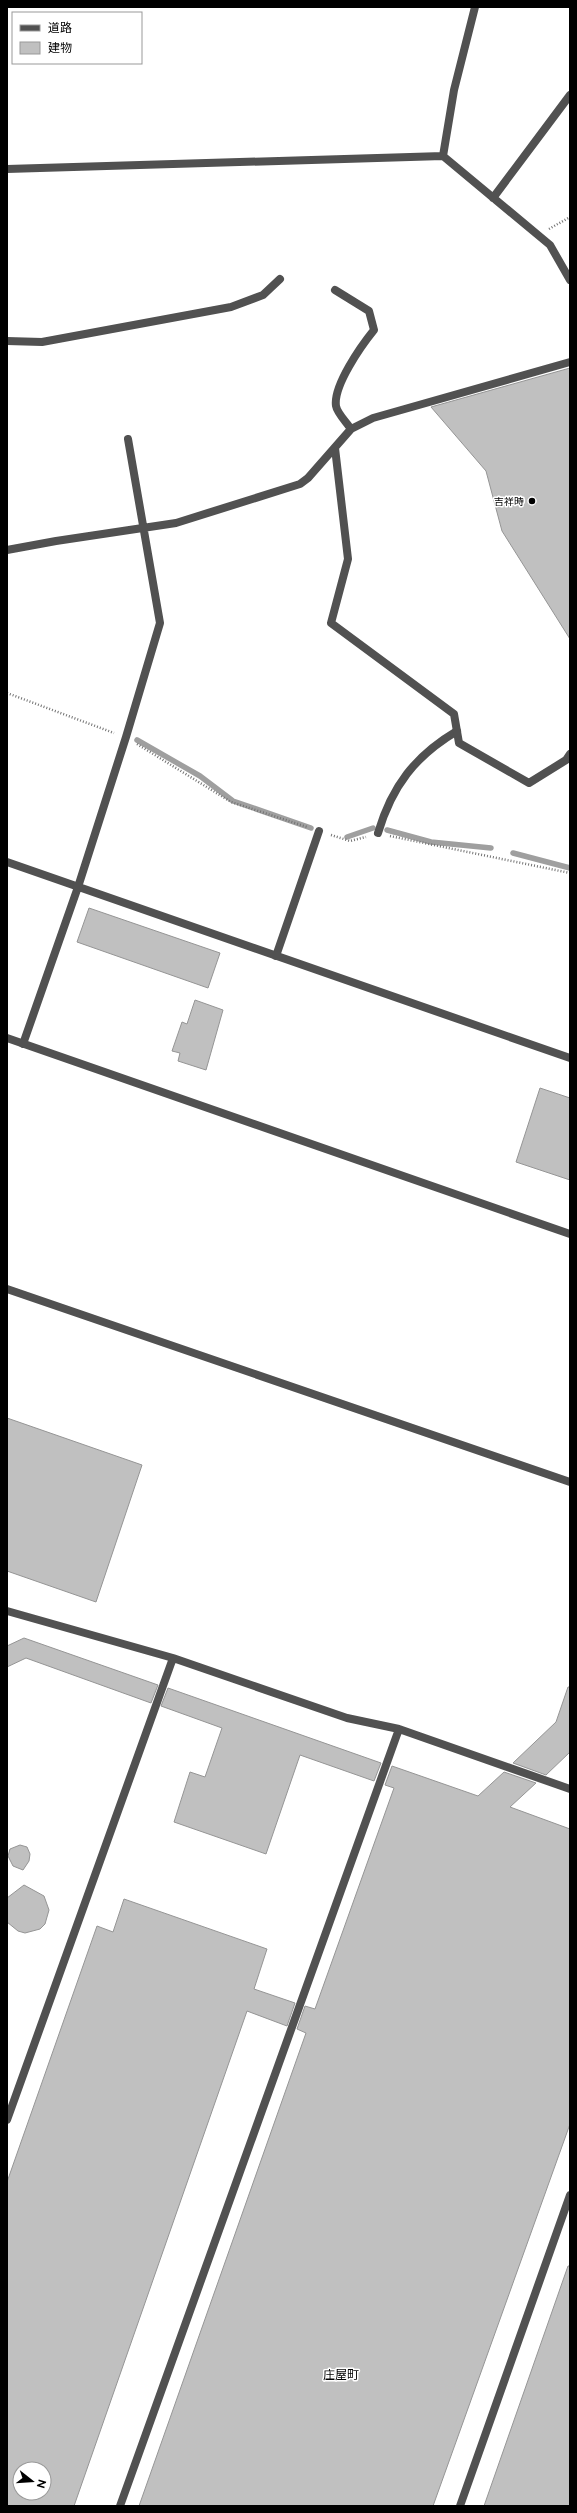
<svg xmlns="http://www.w3.org/2000/svg" width="577" height="2513" viewBox="0 0 577 2513" font-family="Raleway,'Noto Sans JP',sans-serif">
	<style>
		.lines { fill: none; stroke-linecap: round; stroke-linejoin: round }
		.stream { stroke: #9f9f9f; stroke-width: 5.5 }
		.building { fill: #c0c0c0; stroke: #959595; fill-rule: evenodd }
		.path { stroke: #737373; stroke-width: 2.5; stroke-dasharray: 1 2; stroke-linecap: butt }
		.service { stroke: #515151; stroke-width: 8 }
		.minor { stroke: #515151; stroke-width: 8 }
		.tertiary { stroke: #515151; stroke-width: 8 }
		.poi-dot { fill: #000; stroke: #fff; stroke-width: 1.5 }
		.labels { text-anchor: middle; stroke-width: 3; stroke-linejoin: round; paint-order: stroke }
		.poi-label { font-size: 10px; fill: #000; stroke: #fff; text-anchor: end }
		.quarter-label { font-size: 12px; fill: #000; stroke: #fff }
	</style>
	<rect width="100%" height="100%" fill="#fff"/>
	<g class="lines">
		<!-- stream -->
		<path class="stream" d="M137,740L200,776L233,801L311,828
			M387,830L431,842L491,848
			M347,837L373,828
			M513,853L570,868"/>
	</g>
	<!-- building -->
	<path class="building" d="M570,368V639L502,531L486,471L431,407Z
		M89,908L220,953L208,988L77,942Z
		M195,1000L223,1010L206,1070L178,1061L180,1053L172,1051L182,1022L187,1024Z
		M540,1088L570,1098V1180L516,1162Z
		M7,1418L142,1465L96,1602L7,1571Z
		M24,1638L158,1685L151,1703L26,1658L7,1667V1646Z
		M568,1687H570V1752L546,1775L513,1763L556,1722Z
		M168,1688L381,1763L374,1781L300,1755L266,1854L174,1822L190,1772L205,1777L222,1728L161,1706Z
		M392,1766L478,1796L504,1772L536,1783L510,1807L570,1829V2124L433,2506H139L306,2033L297,2029L305,2006L315,2009L394,1788L385,1785Z
		M20,1845L27,1847L30,1854L29,1861L23,1870L13,1866L8,1856L10,1849Z
		M24,1885L44,1896L49,1910L45,1924L40,1929L25,1933L18,1931L7,1922V1898Z
		M124,1899L267,1949L254,1989L295,2003L287,2026L247,2011L74,2506H7V2182L97,1926L113,1932ZM20,2469H44V2493H20Z
		M568,2266H570V2506H484Z"/>
	<g class="lines">
		<!-- path -->
		<path class="path" d="M549,229L570,217
			M7,693L114,733
			M137,744L231,802L307,827
			M331,835L350,841L366,837
			M390,836L570,873"/>
		<!-- service -->
		<path class="service" d="M378,833C392,786 415,756 457,731
			M276,956L319,831
			M7,1289L570,1482
			M7,1611L173,1658L347,1718L399,1729L570,1789
			M7,2120L173,1658
			M120,2506L399,1729
			M460,2506L570,2195"/>
		<!-- minor -->
		<path class="minor" d="M443,156L454,90L475,7
			M7,169L443,156L550,245L570,280
			M493,198L570,95
			M335,290L369,311L374,330C361,346 333,386 336,406C337,413 347,423 351,429
			M7,341L42,342L231,307L263,295L280,279
			M335,448L348,559L331,623L454,714L459,743L529,783L566,760L570,754
			M7,550L56,541L176,523L300,484L308,478L351,429L373,418L570,362
			M7,862L570,1058
			M23,1044L78,887L126,737L160,623L128,439"/>
		<!-- tertiary -->
		<path class="tertiary" d="M7,1038L570,1234"/>
	</g>
	<!-- markers -->
	<circle class="poi-dot" cx="532" cy="501" r="4"/>
	<g class="labels">
		<!-- poi labels -->
		<g class="poi-label">
			<text x="524" y="505">吉祥時</text>
		</g>
		<!-- quarter labels -->
		<g class="quarter-label">
			<text x="341" y="2379">庄屋町</text>
		</g>
	</g>
	<!-- border -->
	<rect width="577" height="2513" fill="none" stroke="#000000" stroke-width="16"/>
	<!-- legend -->
	<rect x="12" y="12" width="130" height="52" fill="#ffffff" stroke="#999999"/>
	<rect x="20" y="25" width="20" height="6" fill="#515151" stroke="#999999"/>
	<text x="48" y="32" font-size="12" fill="#000000">道路</text>
	<rect x="20" y="42" width="20" height="12" fill="#c0c0c0" stroke="#999999"/>
	<text x="48" y="52" font-size="12" fill="#000000">建物</text>
	<!-- north arrow -->
	<g transform="translate(32 2481) rotate(107)"><circle r="19" fill="#ffffff" stroke="#999999"/>
	<path d="M0-3L7 15L0 10L-7 15Z" fill="#000000"/>
	<text y="-6" font-size="11" font-weight="bold" text-anchor="middle" fill="#000000">N</text>
	</g>
</svg>
